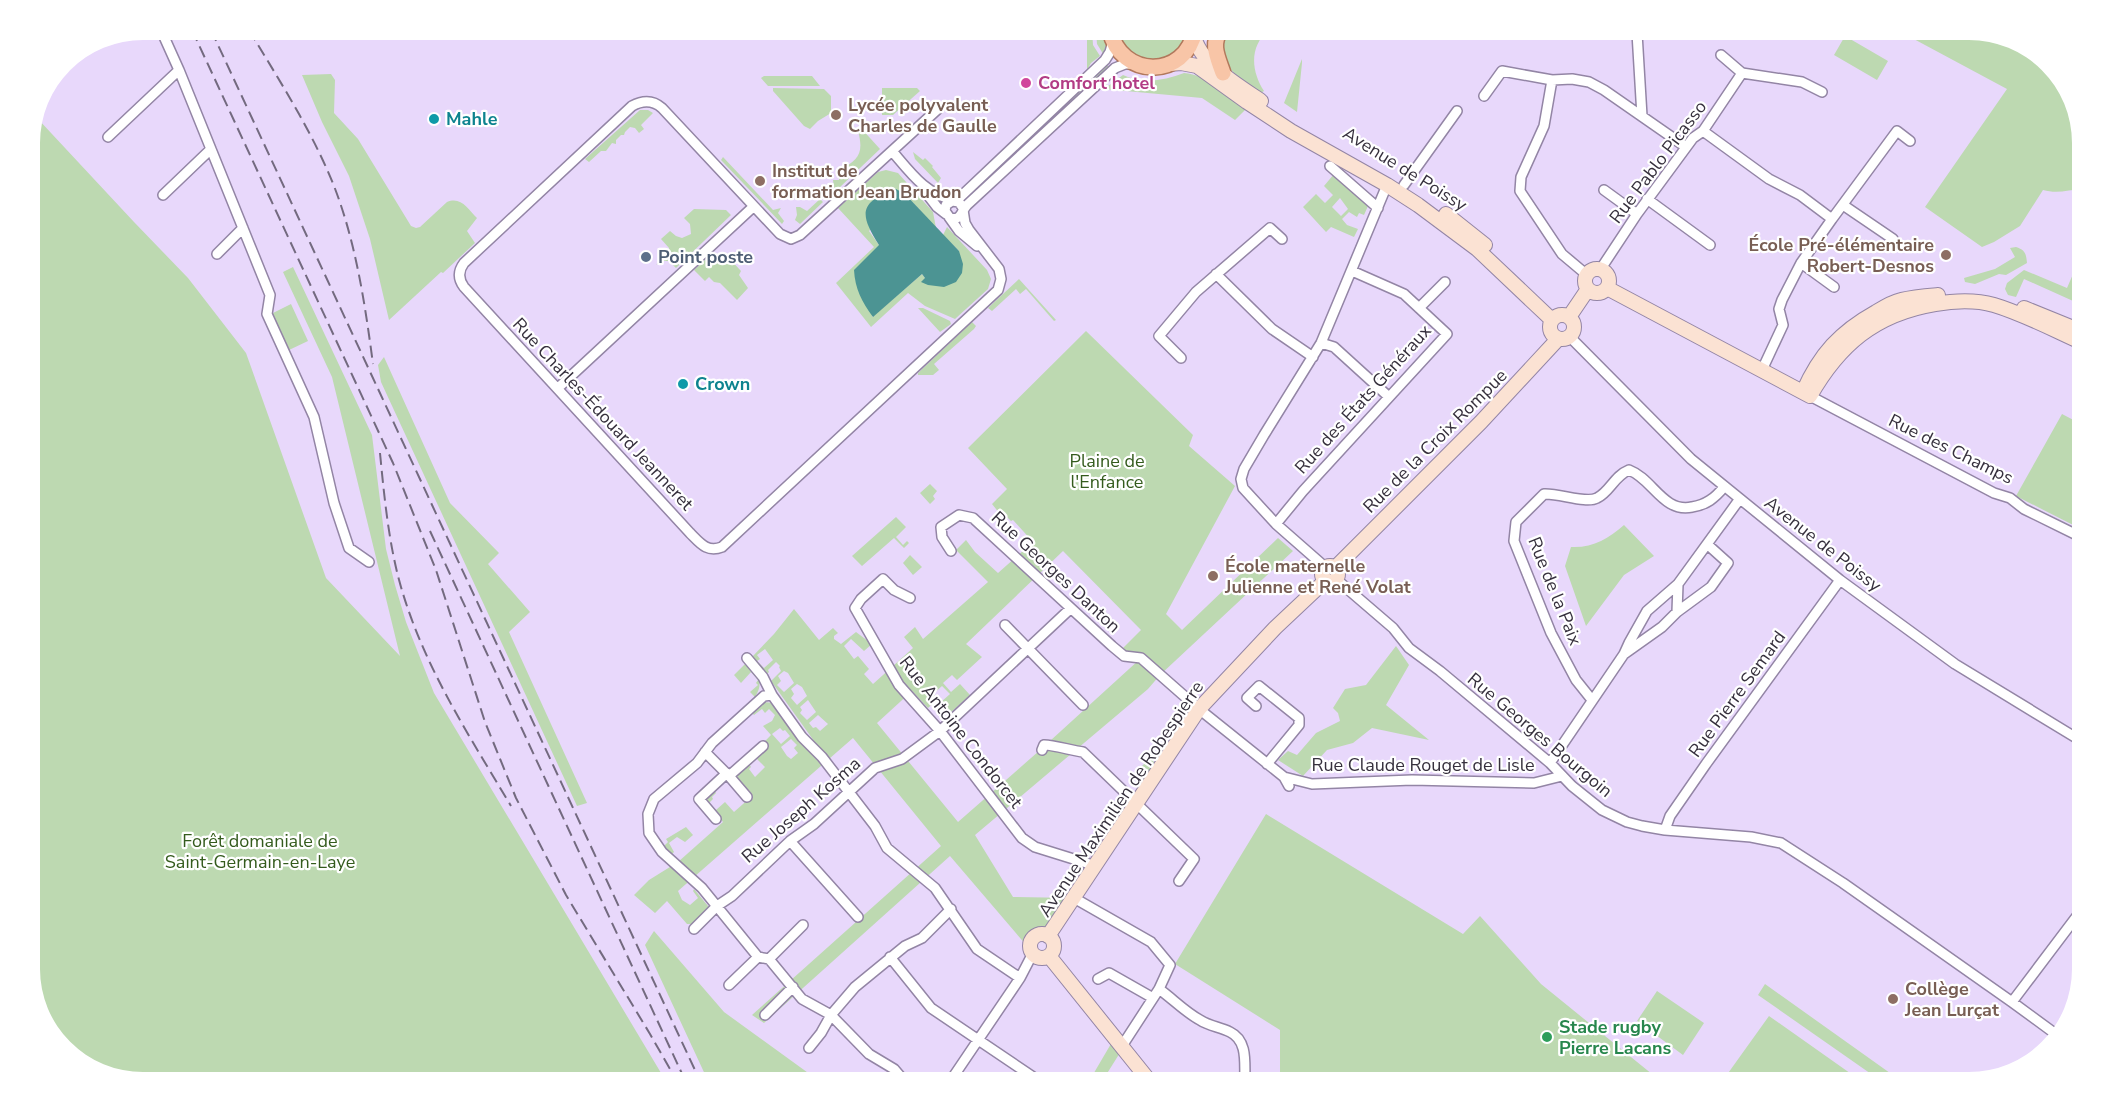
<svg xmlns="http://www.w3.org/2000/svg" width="2113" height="1113" viewBox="0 0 2113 1113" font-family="'Nunito Sans',sans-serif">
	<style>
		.green { fill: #bdd9b1; fill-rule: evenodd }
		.water { fill: #4c9493 }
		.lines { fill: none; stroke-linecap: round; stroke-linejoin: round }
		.street-casing { stroke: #9385a5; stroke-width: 12 }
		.secondary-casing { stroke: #9385a5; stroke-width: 16 }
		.primary-casing { stroke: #b1785c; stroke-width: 18 }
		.street { stroke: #fff; stroke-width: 9 }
		.secondary { stroke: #fbe2d3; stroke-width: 14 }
		.primary { stroke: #f8c5a7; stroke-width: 15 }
		.rail { stroke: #736a7f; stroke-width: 2; stroke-dasharray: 12 6; stroke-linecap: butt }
		.hotel-dot { fill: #d1479c; stroke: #fff; stroke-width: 2 }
		.education-dot { fill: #8d6e63; stroke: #fff; stroke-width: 2 }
		.culture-dot { fill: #0f9aa8; stroke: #fff; stroke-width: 2 }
		.service-dot { fill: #5c6f8a; stroke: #fff; stroke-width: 2 }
		.leisure-dot { fill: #2e9e5b; stroke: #fff; stroke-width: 2 }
		.labels { text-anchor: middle; stroke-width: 4.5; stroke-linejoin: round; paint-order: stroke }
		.hotel-label { font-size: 18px; font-weight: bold; fill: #b23c85; stroke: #fff; text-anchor: start }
		.education-label { font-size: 18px; font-weight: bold; fill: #785e54; stroke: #fff; text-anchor: start }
		.culture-label { font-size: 18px; font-weight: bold; fill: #0d838f; stroke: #fff; text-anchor: start }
		.street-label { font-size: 18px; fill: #36303d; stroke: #fff }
		.service-label { font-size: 18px; font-weight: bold; fill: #4e5e75; stroke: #fff; text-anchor: start }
		.park-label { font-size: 18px; fill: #345b1d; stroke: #fff }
		.leisure-label { font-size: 18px; font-weight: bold; fill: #27864d; stroke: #fff; text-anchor: start }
	</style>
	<rect width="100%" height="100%" fill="#e8d8fb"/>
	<!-- green -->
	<path class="green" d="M1087,30H1092L1093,45L1100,56L1091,63L1087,70Z
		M1096,30H1105L1108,46L1105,57L1097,44Z
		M1115,30H1190L1180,51L1158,62L1129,54Z
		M1229,30H1269C1249,46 1251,71 1264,91L1259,94C1238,81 1210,55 1229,30Z
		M1897,30H1969L2020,42L2064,81L2083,137V189C2068,190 2057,194 2043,190L2020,226L1994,242L1982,247L1925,207L2007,89Z
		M1845,36L1888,61L1877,80L1834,55Z
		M1302,59V63L1297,112L1284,103Z
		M1107,65L1110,68L1023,149L1019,145Z
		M1184,73C1207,75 1228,95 1247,108L1235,120L1202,98L1104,89L1123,75C1143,85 1165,80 1184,73Z
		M331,74L335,80L334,113L358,139L411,226L416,228L420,227L447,202C461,196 468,209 477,218L467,231L475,243L443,273L441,272L389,320L370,239L349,176L322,122L302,75Z
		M764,76H812L820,86H768L761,78Z
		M773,88L824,89L831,96V113L818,121L810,129L804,126L773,91Z
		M882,88H917L920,91L893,115H882Z
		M640,110H648L653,113L641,125L644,129L639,133L635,128L630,127L625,132L624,135H621L616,140V144L612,143L606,151H601L589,162L585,159Z
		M38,119L134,222L188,278L246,353L326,578L400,656L332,377L283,272L293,267L372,435L386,549L395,585L406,622L434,693L667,1083H144L93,1071L49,1032L30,977V137Z
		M860,127L880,149L839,188H834L833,180H839V170C859,160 864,153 858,131Z
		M913,152L923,160L925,158L933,166L932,167L941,178L938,183L915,159Z
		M723,157L773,210L781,208L778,213L784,221L782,224L721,160Z
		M886,170L898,173L933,212L936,228L905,194L869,231L879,245L872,317L922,274L925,278L959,251L943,235L947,227L987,270L991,279L988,289L955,319L925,306L908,293L871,327L836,283L874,247L838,208L878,172Z
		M1334,174L1368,206L1364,215L1359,213L1357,217L1349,212L1342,219L1347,225L1358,229L1354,237L1331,227L1326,232L1303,207L1316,194L1325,203L1333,195L1324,186ZM1340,198L1348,209L1341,216L1332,207Z
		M820,199L823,202L800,224L795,220L797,215L796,207H800L807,211Z
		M694,209L726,210L731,215L676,268L669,261H659L656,265L669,254V248L661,239L670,231L676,236L682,238L691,234L690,224L684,218Z
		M2016,247C2025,250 2026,253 2027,263L2006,275L1999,274L1975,284L1965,282L1964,278L1995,269L2015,257L2010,248Z
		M2083,251L2082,305L2024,279L2016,297L2008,295L2005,289L2007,283L2024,270L2067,288Z
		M728,257L741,271L739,275L748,288L737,300L720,283L714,282L709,277L705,281L694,270L707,258L723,259Z
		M1019,279L1056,320L1054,321L1026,289L1020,294L1016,289L992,311L988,308Z
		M291,304L308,341L289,350L271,314Z
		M918,308H923L950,321L951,324L940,332Z
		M972,322L976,326L974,329L934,364L939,370L933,375H918V373Z
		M1086,331L1193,435L1189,446L1235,486L1166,614L1182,630L1278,538L1293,551L1160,675L1148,689L975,835L1013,897L1074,898L1042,935C1032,936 1028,944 1033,953L950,856L764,1023L752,1015L941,846L853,738L678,891L682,900L690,905L698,898L693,891L694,889L708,906V910L694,924H687L667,901L655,913L634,895L649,880L678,862L723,822L707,803L706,796L712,787L716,793L712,797L713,799L709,803L716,810L725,802L734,812L752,796L733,774L771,735L763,726L772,721L775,715L769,709L765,713L762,709L754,715L752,713L764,702L774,703L807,747L814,741L771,681L781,671L779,667L780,666L776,662L768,670L769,672L767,674L752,657L774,634L794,609L819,640L833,628L838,633L834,636V639L841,644L856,632L872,644L864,651L851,639L844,646L854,659L858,656L869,669L864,674L873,684L913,648L904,637L915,627L923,639L988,582L956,550L966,540L975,552L998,573L1033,542L1013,520L1011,521L1002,512L1000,514L992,504L1007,489L968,448ZM1063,551L1141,630L1119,652L1140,659L1039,751L958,822L877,723L912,691L928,708L937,700L949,714L970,695L960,684L951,692L943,683L952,675L957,680L982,657L966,644ZM765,649L773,660L764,668L757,661L760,659L757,655ZM784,671L788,673L794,683L784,692L777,685L781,681L778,676ZM797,684L802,687L807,696L797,705L791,698L794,694L791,689ZM942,686L950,694L941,702L933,694ZM808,700L816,712L807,720L800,713L802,710L800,707ZM818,715L828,724L820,731L816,727L813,728L809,723ZM780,728L783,731L785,730L790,736L781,744L772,734ZM791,739L797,745L794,748L798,753L791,759L787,756L781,747ZM756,758L765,767L755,777L749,769L751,767L749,764Z
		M384,357L450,503L499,553L488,564L530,612L509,632L587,803L577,806L381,382L378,365Z
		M2062,414L2083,425V530L2016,496Z
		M930,484L937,491L933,496L935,499L930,504L920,493Z
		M896,517L906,527L896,537L903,545L907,541L909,543L904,548L894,538L862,566L852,556Z
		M1624,525L1654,556L1624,575L1586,626L1565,566L1571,547C1593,548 1608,539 1624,525Z
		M910,555L922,567L913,575L903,563Z
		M1396,646L1409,665L1386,705L1429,740L1372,728L1353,743L1327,750L1303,776L1278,760L1288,751L1297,755L1316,733L1340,721L1338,713L1333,708L1345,689L1366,685Z
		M747,662C757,675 765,681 755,697L750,692L758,685L756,683L758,680L751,672L741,683L734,675Z
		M1150,758L1155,763L1144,779L1135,773Z
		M1266,814L1463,934L1480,916L1541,984L1663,1083H1280V1030L1175,964Z
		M686,827L693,835L685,842L677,837L669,843L674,852L671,855L664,846L668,842L666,839Z
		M654,931L724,1012L822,1083H709L645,945Z
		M1765,984L1904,1083H1884L1758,995Z
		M1657,991L1704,1023L1683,1055L1637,1021Z
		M1769,1016L1864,1083H1721Z
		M1115,1037L1123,1048L1101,1083H1088Z"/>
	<!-- water -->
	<path class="water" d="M896,189L905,194L959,251L963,264L962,273L956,282L944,287L928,285L921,282L925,278L922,274L873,317C862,302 855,289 854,270L879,245C859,214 859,202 896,189Z"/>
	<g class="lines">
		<!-- street casing -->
		<g class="street-casing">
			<path id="street" d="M161,30L179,70L270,295L267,314L314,417L334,503L349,548L369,562
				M1637,33L1642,116
				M1721,55L1742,73L1802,82L1822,92
				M60,71L80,52
				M1484,96L1502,71L1552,80
				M939,108L800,235L791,239L780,234L662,108C653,100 643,100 632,106L464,263C458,271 458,279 464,287L690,533C700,543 707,553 722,547L998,290L1001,279L999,269L969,230L965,223L963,210
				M1703,131L1769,179L1800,195L1832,219L1801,263L1782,300L1779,309L1783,325L1762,370
				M108,137L179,70
				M892,151C910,172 926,195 954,200
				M1330,166L1378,208
				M1404,185L1457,111
				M924,190L937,207L946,214
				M1604,190L1637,214
				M163,195L211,149
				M1647,199L1710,245
				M956,201L1105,60L1110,52L1113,41
				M1843,205L1893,239
				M963,208L959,202L952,201L946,205L945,211L950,218C962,221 961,211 967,205L1115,68L1125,64H1133
				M949,217L959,231L977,246
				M1832,219L1897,131L1910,141
				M217,254L243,228
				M1801,263L1834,287
				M1600,270L1637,214L1693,138L1703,131L1742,73
				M1216,274L1272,329L1313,357
				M1587,275L1562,254L1520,191L1521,177L1544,126L1552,80L1572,79L1589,82L1604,90L1686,147
				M1419,308L1445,282
				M1570,337L1691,459L1840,580L1955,664L2083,742
				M1321,343L1334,347L1389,397
				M1181,358L1159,336L1196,292L1270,228L1282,239
				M558,388L753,207
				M1810,396L1994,493L2010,498L2024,509L2083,538
				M1276,524L1303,491L1447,334L1404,294L1352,271
				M951,551L942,537L941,527L959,515L973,518L1112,646L1124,656L1141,658L1199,709L1284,777L1289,786
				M1325,567L1276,524L1243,488L1241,479L1244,469L1264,435L1321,343L1387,185
				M1336,579L1393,628L1409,648L1440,671L1550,763L1572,786L1602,810L1627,822L1642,826L1665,830L1751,837L1781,843L1843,883L2012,1002L2057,1035
				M910,598L894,590L883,579L861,599L855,608L899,685L940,731L1022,838L1035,847L1096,866
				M1677,612L1711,587L1728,563L1708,545
				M1005,625L1083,705
				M1624,654L1662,627L1677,612L1678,584
				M747,658L763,677L772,695
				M1592,700L1576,680L1551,633L1514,541L1516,522L1544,494C1559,493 1586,504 1597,498C1610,492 1614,476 1629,470C1653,479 1663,513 1692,507C1706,505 1715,498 1724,487
				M1256,706L1247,698L1259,686L1299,718V725L1267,764
				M1042,750L1044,745C1049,744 1074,751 1083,752L1194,859L1179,881
				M705,752L729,776L763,746
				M1550,763L1624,654L1629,643L1647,611L1678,584L1739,500
				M729,776L747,797
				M1284,777L1312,784L1412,780L1534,783L1562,776
				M716,819L699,799L727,773
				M1665,830L1670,816L1706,764L1840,580
				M790,841L858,917
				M1074,898L1151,942L1170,965L1159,989L1122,1046
				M694,929L717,906L732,896L790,841L814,824L875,768L902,759L940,731L1070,609
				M890,957L931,1008L1042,1083
				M769,959L803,925
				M1098,979L1109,973L1153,998
				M729,985L758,957
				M1159,989C1173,999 1185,1012 1200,1020C1209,1026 1220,1027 1230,1032C1249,1041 1244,1066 1245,1083
				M2012,1002L2083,908
				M765,1015L793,987
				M809,1048L821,1033L831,1015L855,987L905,946L922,938L951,909
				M906,1083L894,1069L869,1054L831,1015L802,999L769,959L758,957L702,888L662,852L649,833L648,814L654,799L697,763L712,743L764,696L772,695L802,737L822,757L875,826L887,848L935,888L977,949L1020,978
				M949,1083L1020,978L1033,953"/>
		</g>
		<!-- secondary casing -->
		<g class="secondary-casing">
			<path id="secondary" d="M1194,35C1198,62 1239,86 1261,101
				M1169,64L1181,63L1197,66L1247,102L1291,131L1387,185L1418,205L1477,249L1552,320
				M1446,214L1485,245
				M1585 281a12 12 0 1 1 24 0a12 12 0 1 1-24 0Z
				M1607,288L1810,396C1839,345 1875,314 1935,304C1953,301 1976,300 1994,305C2024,314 2054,330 2083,343
				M2024,308L2083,332
				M1550 327a12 12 0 1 1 24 0a12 12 0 1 1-24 0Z
				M1569,317L1588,289
				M1803,392C1820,354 1840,332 1876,312C1884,307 1892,302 1901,300C1913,297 1926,296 1938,295
				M1322 574a8 8 0 1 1 16 0a8 8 0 1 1-16 0Z
				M1336,567L1481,422L1558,339
				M1030 946a12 12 0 1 1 24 0a12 12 0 1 1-24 0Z
				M1048,936L1199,709L1275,628L1326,580
				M1049,956L1151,1083"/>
		</g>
		<!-- primary casing -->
		<g class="primary-casing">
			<path id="primary" d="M1110,30C1120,79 1186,80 1195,30
				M1221,30C1210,44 1218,58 1223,73"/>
		</g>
		<!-- street -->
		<use href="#street" class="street"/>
		<!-- secondary -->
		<use href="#secondary" class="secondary"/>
		<!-- primary -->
		<use href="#primary" class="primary"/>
		<!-- rail -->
		<path class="rail" d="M192,30L393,463L436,570L485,722L516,798L566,895L650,1034L678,1083
			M211,30L701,1083
			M249,30C279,80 312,131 334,186C356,243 365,304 373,364
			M380,453C384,494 388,536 398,576C420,661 467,732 511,806
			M430,531L684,1078"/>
	</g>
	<!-- markers -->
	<circle class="hotel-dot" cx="1026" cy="83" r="6"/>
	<g class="education-dot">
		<circle cx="836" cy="115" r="6"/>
		<circle cx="760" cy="181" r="6"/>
		<circle cx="1946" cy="255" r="6"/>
		<circle cx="1213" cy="576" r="6"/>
		<circle cx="1893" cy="999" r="6"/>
	</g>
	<g class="culture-dot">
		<circle cx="434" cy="119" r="6"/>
		<circle cx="683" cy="384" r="6"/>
	</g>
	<circle class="service-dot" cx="646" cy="257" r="6"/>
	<circle class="leisure-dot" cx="1547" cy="1037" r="6"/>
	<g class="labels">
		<!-- hotel labels -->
		<g class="hotel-label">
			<text x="1038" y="89">Comfort hotel</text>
		</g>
		<!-- education labels -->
		<g class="education-label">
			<text x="848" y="111">Lycée polyvalent<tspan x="848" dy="21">Charles de Gaulle</tspan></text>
			<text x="772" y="177">Institut de<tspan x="772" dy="21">formation Jean Brudon</tspan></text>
			<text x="1934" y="251" text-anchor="end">École Pré-élémentaire<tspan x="1934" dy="21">Robert-Desnos</tspan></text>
			<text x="1225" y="572">École maternelle<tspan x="1225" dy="21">Julienne et René Volat</tspan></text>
			<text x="1905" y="995">Collège<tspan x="1905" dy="21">Jean Lurçat</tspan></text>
		</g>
		<!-- culture labels -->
		<g class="culture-label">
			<text x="446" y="125">Mahle</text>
			<text x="695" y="390">Crown</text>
		</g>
		<!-- street labels -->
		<g class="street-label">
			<text transform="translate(1658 162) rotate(-53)" y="6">Rue Pablo Picasso</text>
			<text transform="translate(1405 169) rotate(32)" y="6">Avenue de Poissy</text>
			<text transform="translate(1363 399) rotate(-48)" y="6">Rue des États Généraux</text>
			<text transform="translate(603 414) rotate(47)" y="6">Rue Charles-Édouard Jeanneret</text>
			<text transform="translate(1435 441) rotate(-45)" y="6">Rue de la Croix Rompue</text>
			<text transform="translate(1951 449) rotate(26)" y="6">Rue des Champs</text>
			<text transform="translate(1823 544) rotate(38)" y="6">Avenue de Poissy</text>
			<text transform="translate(1056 572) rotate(43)" y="6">Rue Georges Danton</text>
			<text transform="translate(1555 591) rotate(68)" y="6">Rue de la Paix</text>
			<text transform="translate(1737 694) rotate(-54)" y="6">Rue Pierre Semard</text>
			<text transform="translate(961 732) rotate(52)" y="6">Rue Antoine Condorcet</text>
			<text transform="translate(1540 735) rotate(40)" y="6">Rue Georges Bourgoin</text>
			<text x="1423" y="771">Rue Claude Rouget de Lisle</text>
			<text transform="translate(1121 799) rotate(-56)" y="6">Avenue Maximilien de Robespierre</text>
			<text transform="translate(801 810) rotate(-41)" y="6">Rue Joseph Kosma</text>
		</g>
		<!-- service labels -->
		<g class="service-label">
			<text x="658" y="263">Point poste</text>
		</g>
		<!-- park labels -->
		<g class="park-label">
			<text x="1107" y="467">Plaine de<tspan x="1107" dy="21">l'Enfance</tspan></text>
			<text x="260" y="847">Forêt domaniale de<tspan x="260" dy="21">Saint-Germain-en-Laye</tspan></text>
		</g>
		<!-- leisure labels -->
		<g class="leisure-label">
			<text x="1559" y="1033">Stade rugby<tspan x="1559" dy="21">Pierre Lacans</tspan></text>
		</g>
	</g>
	<!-- crop -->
	<path d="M0 0H2113V1113H0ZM143 40H1969A103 103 0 0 1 2072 143V969A103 103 0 0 1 1969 1072H143A103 103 0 0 1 40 969V143A103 103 0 0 1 143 40Z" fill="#fff" fill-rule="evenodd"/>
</svg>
